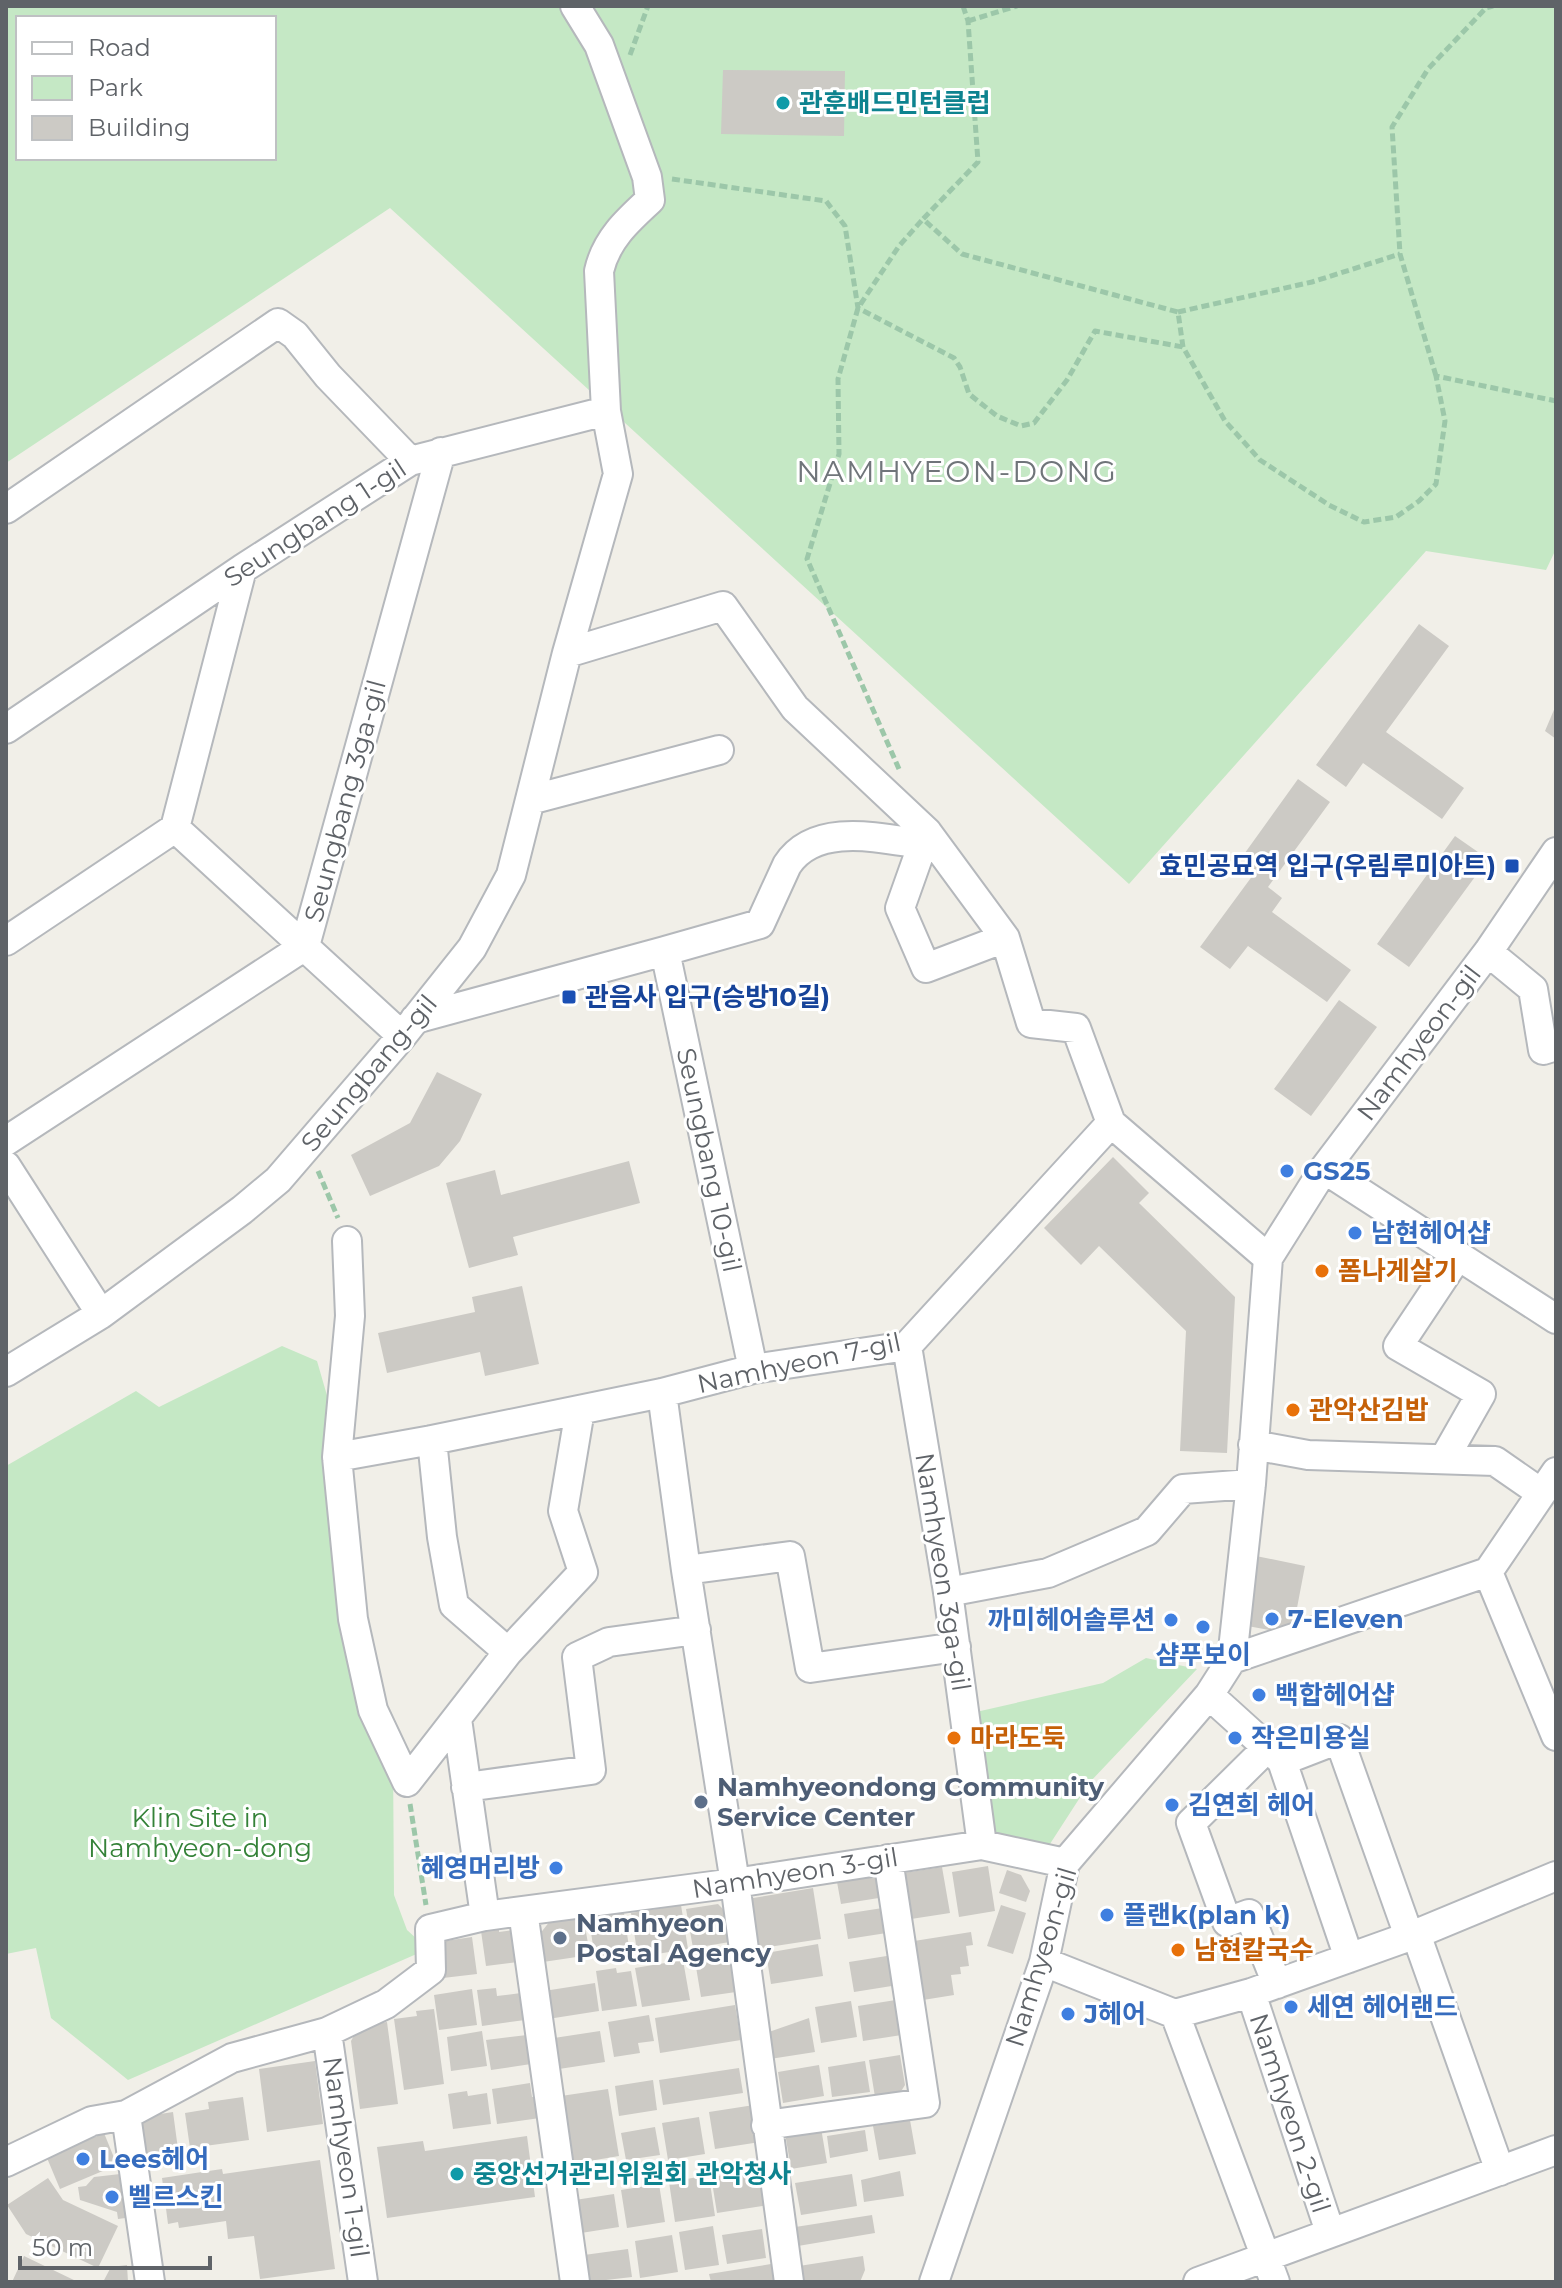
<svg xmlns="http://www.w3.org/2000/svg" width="1562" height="2288" viewBox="0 0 1562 2288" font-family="Montserrat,'Noto Sans KR',sans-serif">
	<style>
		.green { fill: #c5e8c5; fill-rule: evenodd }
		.building { fill: #cccac5 }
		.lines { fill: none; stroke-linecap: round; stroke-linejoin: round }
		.minor-casing { stroke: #b5b8bc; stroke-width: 32 }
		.path { stroke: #9cc7a9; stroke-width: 5; stroke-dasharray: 8 4; stroke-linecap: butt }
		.minor { stroke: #fff; stroke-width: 28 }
		.culture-dot { fill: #0f9aa8; stroke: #fff; stroke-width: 3 }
		.transit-dot { fill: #1a4fb4; stroke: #fff; stroke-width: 3 }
		.shop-dot { fill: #3f7fe0; stroke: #fff; stroke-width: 3 }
		.food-dot { fill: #e8710a; stroke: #fff; stroke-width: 3 }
		.service-dot { fill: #5c6f8a; stroke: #fff; stroke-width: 3 }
		.labels { text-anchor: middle; stroke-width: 6; stroke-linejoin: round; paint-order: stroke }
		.culture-label { font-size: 26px; font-weight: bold; fill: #0d838f; stroke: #fff; text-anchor: start }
		.street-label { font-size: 26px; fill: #5f6368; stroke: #fff }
		.transit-label { font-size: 26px; font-weight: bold; fill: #164399; stroke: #fff; text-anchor: end }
		.shop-label { font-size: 26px; font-weight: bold; fill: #366cbe; stroke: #fff; text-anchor: start }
		.food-label { font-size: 26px; font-weight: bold; fill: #c56008; stroke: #fff; text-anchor: start }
		.service-label { font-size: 26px; font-weight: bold; fill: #4e5e75; stroke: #fff; text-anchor: start }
		.park-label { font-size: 26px; fill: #348238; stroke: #fff }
		.quarter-label { font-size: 30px; letter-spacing: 2px; fill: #70757a; stroke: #fff }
	</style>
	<rect width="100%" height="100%" fill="#f1efe8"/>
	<!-- green -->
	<path class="green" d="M6,6H1556V549L1546,570L1426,551L1129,884L390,208L6,463ZM18,18H274V158H18Z
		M282,1346L317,1361L337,1430L347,1616L393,1758L394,1895L407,1930L428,1949L128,2080L51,2018L36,1948L6,1954V1466L136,1391L159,1407Z
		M1146,1658L1197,1669L1090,1782L1048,1847L990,1836L976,1712L1103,1683Z"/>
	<!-- building -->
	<path class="building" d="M723,70L845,71L844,136L721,134Z
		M1419,624L1449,646L1386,732L1464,788L1442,819L1363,763L1346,787L1316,765Z
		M1556,705V739L1545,731Z
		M1298,779L1330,802L1268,887L1282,898L1272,912L1351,970L1327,1002L1248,946L1230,969L1200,947L1253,875L1237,864Z
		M1455,836L1488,859L1409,967L1377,944Z
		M1339,1000L1377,1027L1311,1116L1274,1089Z
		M437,1072L482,1094L460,1141L439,1166L370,1196L351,1155L410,1123Z
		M1113,1157L1149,1193L1139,1203L1235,1297L1227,1453L1180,1451L1186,1331L1099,1246L1081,1265L1044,1228Z
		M629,1161L640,1203L513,1237L518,1255L469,1268L446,1183L495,1170L501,1195Z
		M522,1286L539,1364L485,1376L480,1352L387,1373L378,1333L475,1312L472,1297Z
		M1256,1556L1305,1566L1292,1634L1242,1625Z
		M988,1866L995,1911L959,1917L952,1872Z
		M942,1867L950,1913L911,1919L904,1873Z
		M1007,1870L1021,1875L1030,1891L1026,1902L999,1893Z
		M881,1875L885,1897L841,1904L837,1882Z
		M813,1888L821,1939L755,1949L747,1899Z
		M718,1904L725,1911L730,1942L693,1948L686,1909Z
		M681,1905L688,1949L638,1957L631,1913Z
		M1001,1905L1026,1913L1013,1954L987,1946Z
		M889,1907L893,1932L848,1939L844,1914Z
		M624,1913L630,1954L595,1959L589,1919Z
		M583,1915L590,1955L543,1962L539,1935L550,1921Z
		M499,1928V1932L514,1930L518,1962L486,1966L481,1931Z
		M971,1932L973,1945L966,1946L969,1966L960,1967L961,1974L951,1975L954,1995L923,2000L914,1941Z
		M472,1937L477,1974L443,1978L438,1942Z
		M818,1944L823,1976L771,1984L766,1953Z
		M893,1955L898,1985L854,1992L849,1962Z
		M730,1956L736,1992L701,1997L695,1961Z
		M683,1960L690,2000L642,2007L635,1968Z
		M616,1968L617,1973L631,1971L637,2006L602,2011L596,1971Z
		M595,1983L599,2011L548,2019L544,1991Z
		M496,1988L497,1996L521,1993L525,2020L482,2026L477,1990Z
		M472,1989L477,2025L439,2030L434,1995Z
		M902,1999L908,2034L863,2041L858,2006Z
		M851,2001L857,2037L821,2043L815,2007Z
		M735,2005L741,2040L660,2053L655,2018Z
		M434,2009L444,2084L404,2090L394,2019L417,2016L416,2011Z
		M649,2015L654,2041L638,2043L640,2053L614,2057L608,2022Z
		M809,2018L815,2052L770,2059L766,2033Z
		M387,2022L398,2104L360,2109L351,2041L359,2026Z
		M482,2031L487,2066L451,2071L447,2037Z
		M600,2031L605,2062L559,2069L554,2038Z
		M527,2035L531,2064L491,2070L486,2040Z
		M900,2055L905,2085L900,2093L875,2097L869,2060Z
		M315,2061L323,2124L267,2132L259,2069Z
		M865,2061L870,2092L832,2097L828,2067Z
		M819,2065L824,2096L783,2103L778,2072Z
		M739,2068L743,2093L663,2105L659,2080Z
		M653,2080L657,2110L619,2116L615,2086Z
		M530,2083L532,2097H537L540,2118L497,2124L492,2089Z
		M608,2089L619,2156L572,2164L561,2096Z
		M467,2091L468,2096L487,2093L491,2124L453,2129L448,2094Z
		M243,2097L249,2140L190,2148L185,2113L209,2109L208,2102Z
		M754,2105L760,2142L715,2149L709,2112Z
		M173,2112L180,2164L148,2169L141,2117Z
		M699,2117L705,2154L668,2160L662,2123Z
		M910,2120L916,2154L879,2160L873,2126Z
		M655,2127L660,2155L626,2160L621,2133Z
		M821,2128L827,2163L791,2169L785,2133Z
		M865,2130L868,2151L830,2158L827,2136Z
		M104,2133L117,2165L60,2189L47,2158Z
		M527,2136L535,2197L387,2218L377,2147L423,2141L425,2151Z
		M320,2160L335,2269L260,2279L254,2236L228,2239L226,2221L179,2228L178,2222L168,2224L162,2178L222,2169L223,2174Z
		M763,2169L768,2205L717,2213L712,2182L718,2176Z
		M900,2171L904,2196L864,2202L861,2180Z
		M129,2173L133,2217L118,2219L117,2212L80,2200L78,2187L86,2186L94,2177Z
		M852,2174L857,2206L801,2215L795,2183Z
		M698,2177L699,2185L710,2183L715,2216L675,2222L669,2182Z
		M48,2178L63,2200L118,2226L98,2268L26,2234L7,2205Z
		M659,2184L665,2222L627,2228L621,2190Z
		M614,2194L619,2227L581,2233L575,2200Z
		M872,2215L875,2233L792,2247L789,2228Z
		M713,2226L719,2265L685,2270L679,2232Z
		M762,2229L766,2258L727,2264L722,2235Z
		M672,2235L678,2272L640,2278L635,2241Z
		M628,2249L632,2277L589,2282L584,2255Z
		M24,2256L78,2282H12Z
		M863,2256L865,2270L860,2282H802L799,2266Z
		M771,2264L774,2282H711L709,2274Z
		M127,2265L128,2282H103L111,2267Z"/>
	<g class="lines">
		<!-- minor casing -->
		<g class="minor-casing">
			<path id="minor" d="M6,509L278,323L295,335L328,376L410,461
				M242,569L175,828L402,1036
				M567,653L723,606L795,708L927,832L1005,938L1031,1023L1076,1028L1111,1123
				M6,729L242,569L410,461L606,411
				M530,800L719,750
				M927,832L900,908L926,968L1005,938
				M6,941L175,828
				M665,951L760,924L787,865C815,822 879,838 921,844
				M1488,952L1533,989L1543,1050L1556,1046
				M415,1019L665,951L753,1369
				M6,1141L305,946L441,452
				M6,1166L101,1314
				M1324,1169L1556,1319
				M907,1346L948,1592L982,1845
				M6,1372L101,1314L242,1210L278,1180L402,1036L472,948L511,875L567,653L618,474L606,411L599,271C606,240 627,221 650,200L647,177L599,45L575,6
				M662,1393L686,1570L735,1883L789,2282
				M580,1410L563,1511L583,1572L508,1652L407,1782L373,1710L353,1619L337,1457L432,1440L662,1393L753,1369L907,1346L1111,1123L1268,1258
				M432,1440L442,1537L454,1605L508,1652
				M1253,1445L1308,1455L1495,1461L1541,1493
				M337,1457L350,1316L347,1241
				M1444,1459L1481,1394L1398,1346L1458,1256
				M686,1570L790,1556L810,1668L956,1647
				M1488,1572L1556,1736
				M948,1592L1048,1573L1147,1531L1183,1489L1251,1484
				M1232,1659L1488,1572L1556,1472
				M1209,1695L1282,1761L1349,1958
				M457,1719L485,1916
				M1267,1748L1191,1823L1227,1922L1249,1914L1277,1984
				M1282,1761L1339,1739L1409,1936
				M466,1787L591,1770L577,1657L609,1642L696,1630
				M523,1911L575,2282
				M1416,1934L1500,2171
				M1044,1962L1175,2014L1251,1993L1416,1934L1556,1876
				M1251,1993L1330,2232
				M1175,2014L1275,2282
				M327,2032L363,2282
				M126,2115L150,2282
				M766,2125L925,2103L888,1859
				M6,2162L92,2121L126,2115L232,2058L327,2032L386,2004L431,1970L430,1929L485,1916L735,1883L982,1845L1065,1863
				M934,2282L1044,1962L1065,1863L1209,1695L1232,1659L1251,1484L1268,1258L1324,1169L1488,952L1556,852
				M1198,2282L1556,2150"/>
		</g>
		<!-- path -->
		<path class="path" d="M963,6L968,21L978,162L923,219L962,254L1178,312L1183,347L1225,421L1260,460L1329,505L1364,522L1396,517L1419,501L1436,484L1445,421L1436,376L1556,401
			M968,21L1017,6
			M630,55L648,6
			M672,179L826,201L845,226L858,308L954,358L960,367L969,394L997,416L1021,426L1034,423L1067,380L1095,331L1183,347
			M1178,312L1312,282L1400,254
			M1436,376L1400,254L1392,127L1428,69L1486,8L1493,6
			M899,769L807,559L839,454L838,379L858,308L899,246L923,219
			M318,1171L338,1218
			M410,1804L426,1905"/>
		<!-- minor -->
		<use href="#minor" class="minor"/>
	</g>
	<!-- markers -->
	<g class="culture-dot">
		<circle cx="783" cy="103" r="8"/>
		<circle cx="457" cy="2174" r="8"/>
	</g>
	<g class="transit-dot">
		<rect x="1504" y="858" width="16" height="16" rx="4"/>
		<rect x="561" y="989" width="16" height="16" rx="4"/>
	</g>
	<g class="shop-dot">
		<circle cx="1287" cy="1171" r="8"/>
		<circle cx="1355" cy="1233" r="8"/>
		<circle cx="1272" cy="1619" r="8"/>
		<circle cx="1171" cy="1620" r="8"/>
		<circle cx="1203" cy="1627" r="8"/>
		<circle cx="1259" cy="1695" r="8"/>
		<circle cx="1235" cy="1738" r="8"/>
		<circle cx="1172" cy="1805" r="8"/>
		<circle cx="556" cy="1868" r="8"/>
		<circle cx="1107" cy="1915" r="8"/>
		<circle cx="1291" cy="2007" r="8"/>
		<circle cx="1068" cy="2014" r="8"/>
		<circle cx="83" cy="2159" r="8"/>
		<circle cx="112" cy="2197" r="8"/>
	</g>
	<g class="food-dot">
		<circle cx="1322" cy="1271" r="8"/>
		<circle cx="1293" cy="1410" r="8"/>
		<circle cx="954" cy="1738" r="8"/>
		<circle cx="1178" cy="1950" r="8"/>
	</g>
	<g class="service-dot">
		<circle cx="701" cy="1802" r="8"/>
		<circle cx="560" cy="1938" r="8"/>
	</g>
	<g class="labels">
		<!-- culture labels -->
		<g class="culture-label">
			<text x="799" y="112">관훈배드민턴클럽</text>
			<text x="473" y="2183">중앙선거관리위원회 관악청사</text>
		</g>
		<!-- street labels -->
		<g class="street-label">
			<text transform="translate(315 523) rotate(-33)" y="9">Seungbang 1-gil</text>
			<text transform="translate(345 801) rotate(-75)" y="9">Seungbang 3ga-gil</text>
			<text transform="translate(1419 1043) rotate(-53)" y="9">Namhyeon-gil</text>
			<text transform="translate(369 1073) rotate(-50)" y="9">Seungbang-gil</text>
			<text transform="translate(709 1160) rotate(78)" y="9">Seungbang 10-gil</text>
			<text transform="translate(799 1363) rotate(-12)" y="9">Namhyeon 7-gil</text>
			<text transform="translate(943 1572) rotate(81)" y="9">Namhyeon 3ga-gil</text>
			<text transform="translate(795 1873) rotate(-9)" y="9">Namhyeon 3-gil</text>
			<text transform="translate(1041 1957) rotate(-73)" y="9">Namhyeon-gil</text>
			<text transform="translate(1290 2113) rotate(72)" y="9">Namhyeon 2-gil</text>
			<text transform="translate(346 2157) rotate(82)" y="9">Namhyeon 1-gil</text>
		</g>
		<!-- transit labels -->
		<g class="transit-label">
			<text x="1496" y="875">효민공묘역 입구(우림루미아트)</text>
			<text x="585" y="1006" text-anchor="start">관음사 입구(승방10길)</text>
		</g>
		<!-- shop labels -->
		<g class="shop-label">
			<text x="1303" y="1180">GS25</text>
			<text x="1371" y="1242">남현헤어샵</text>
			<text x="1288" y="1628">7-Eleven</text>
			<text x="1155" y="1629" text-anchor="end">까미헤어솔루션</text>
			<text x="1203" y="1664" text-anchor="middle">샴푸보이</text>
			<text x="1275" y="1704">백합헤어샵</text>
			<text x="1251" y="1747">작은미용실</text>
			<text x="1188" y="1814">김연희 헤어</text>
			<text x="540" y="1877" text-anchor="end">혜영머리방</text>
			<text x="1123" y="1924">플랜k(plan k)</text>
			<text x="1307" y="2016">세연 헤어랜드</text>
			<text x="1084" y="2023">J헤어</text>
			<text x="99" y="2168">Lees헤어</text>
			<text x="128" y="2206">벨르스킨</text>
		</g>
		<!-- food labels -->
		<g class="food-label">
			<text x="1338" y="1280">폼나게살기</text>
			<text x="1309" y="1419">관악산김밥</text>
			<text x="970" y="1747">마라도둑</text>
			<text x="1194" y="1959">남현칼국수</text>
		</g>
		<!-- service labels -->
		<g class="service-label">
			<text x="717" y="1796">Namhyeondong Community<tspan x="717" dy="30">Service Center</tspan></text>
			<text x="576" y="1932">Namhyeon<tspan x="576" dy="30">Postal Agency</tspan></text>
		</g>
		<!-- park labels -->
		<g class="park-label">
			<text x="200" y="1827">Klin Site in<tspan x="200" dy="30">Namhyeon-dong</tspan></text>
		</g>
		<!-- quarter labels -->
		<g class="quarter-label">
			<text x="957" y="482">NAMHYEON-DONG</text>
		</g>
	</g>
	<!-- border -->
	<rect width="1562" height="2288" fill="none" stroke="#5f6368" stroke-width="16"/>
	<!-- legend -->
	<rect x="16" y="16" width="260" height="144" fill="#ffffff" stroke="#bfc1c3" stroke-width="2"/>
	<rect x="32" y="42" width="40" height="12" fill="#ffffff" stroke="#bfc1c3" stroke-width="2"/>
	<text x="88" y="56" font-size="24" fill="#5f6368">Road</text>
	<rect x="32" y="76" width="40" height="24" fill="#c5e8c5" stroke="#bfc1c3" stroke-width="2"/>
	<text x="88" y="96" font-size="24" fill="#5f6368">Park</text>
	<rect x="32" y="116" width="40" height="24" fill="#cccac5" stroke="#bfc1c3" stroke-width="2"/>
	<text x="88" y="136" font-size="24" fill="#5f6368">Building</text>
	<!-- scale -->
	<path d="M20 2256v12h190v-12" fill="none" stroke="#5f6368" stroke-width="4"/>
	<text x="32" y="2256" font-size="24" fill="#5f6368" stroke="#ffffff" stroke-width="6" paint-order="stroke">50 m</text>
</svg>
